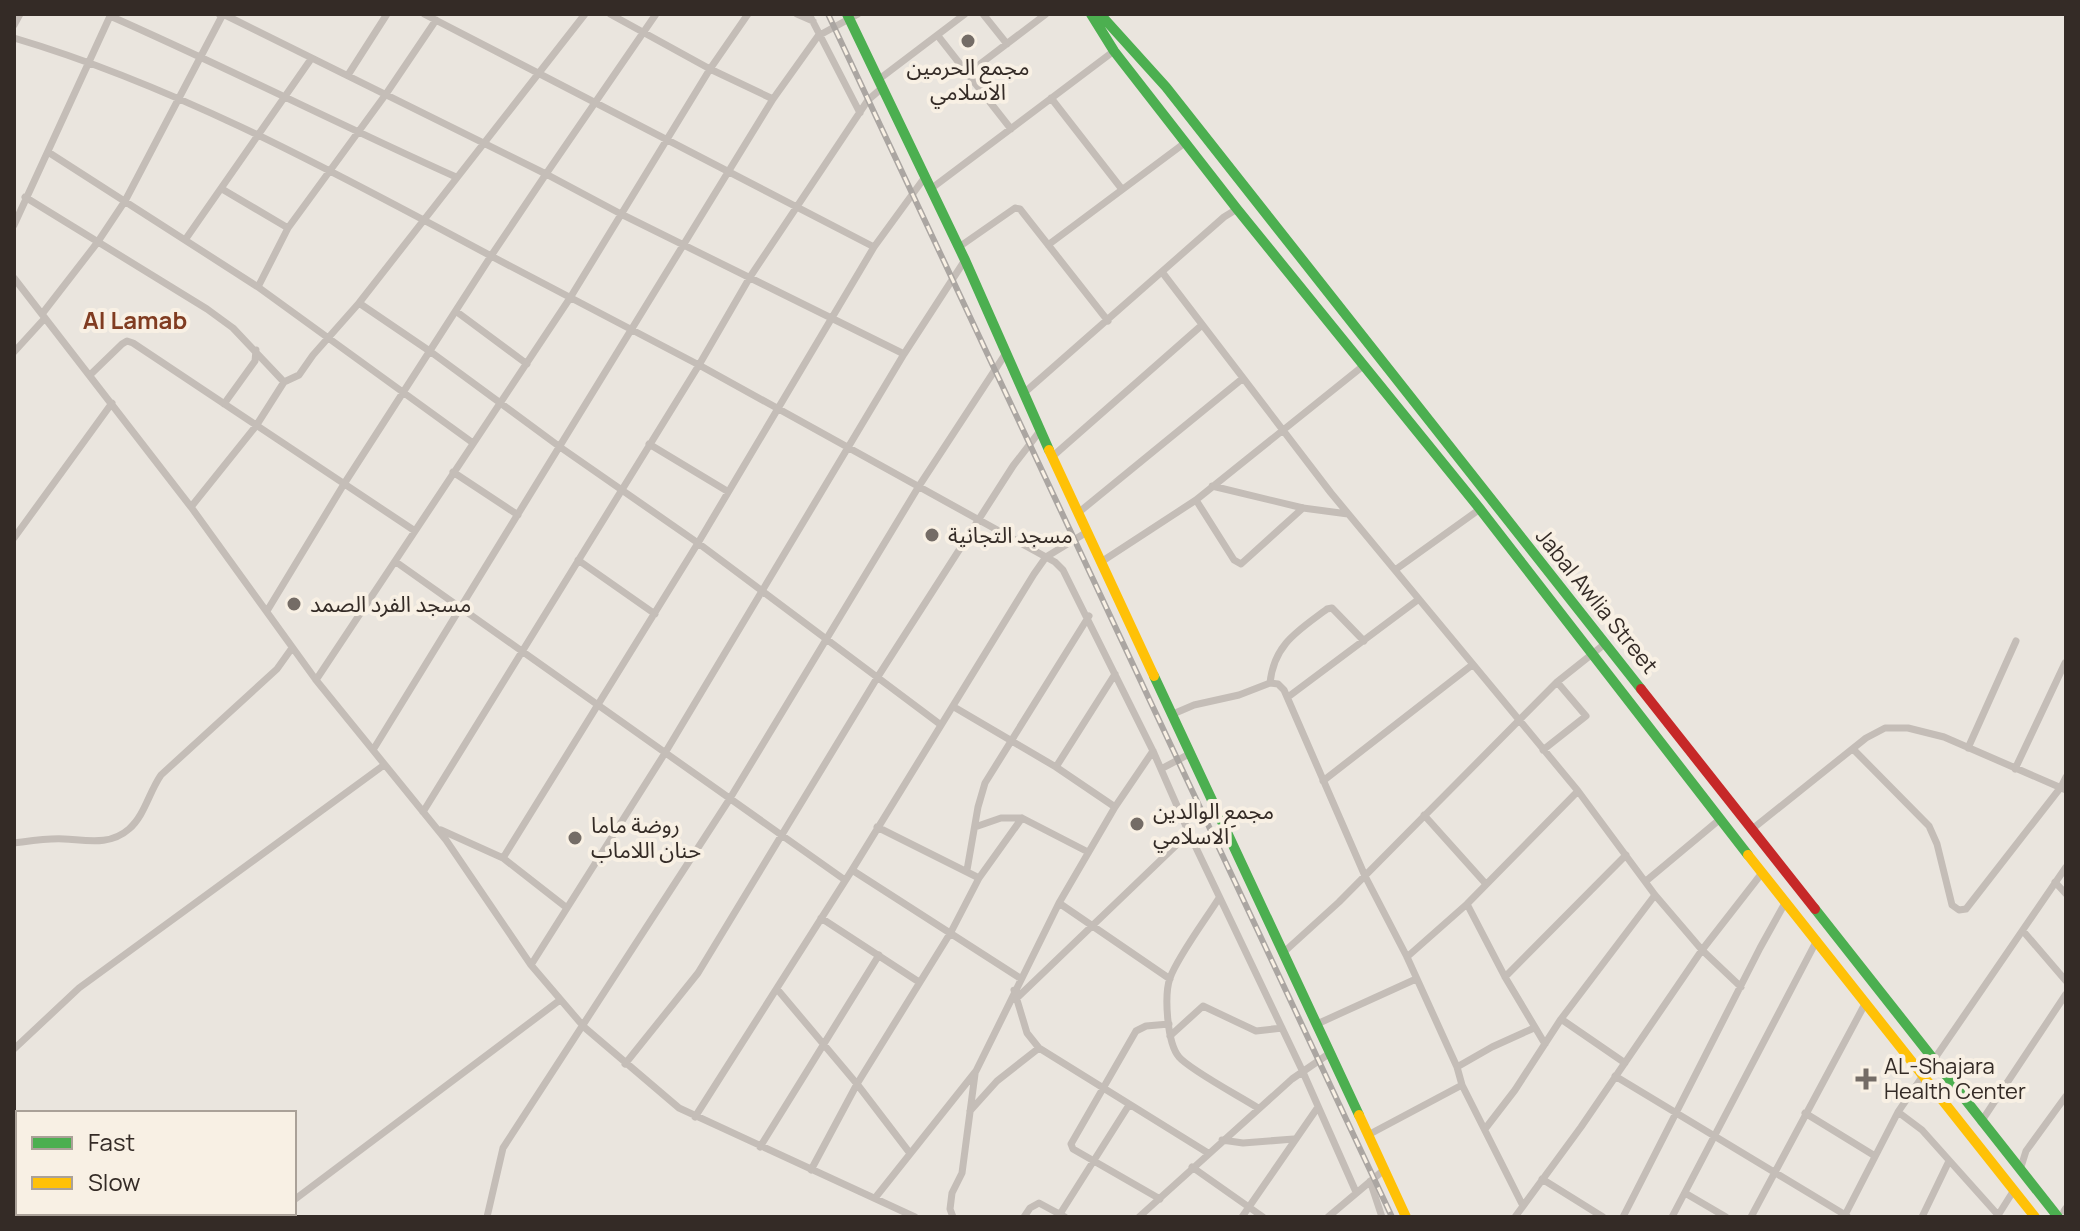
<svg xmlns="http://www.w3.org/2000/svg" width="2080" height="1231" viewBox="0 0 2080 1231" font-family="Manrope,'Noto Sans Arabic',sans-serif">
	<style>
		.lines { fill: none; stroke-linecap: round; stroke-linejoin: round }
		.street { stroke: #c4bdb7; stroke-width: 7 }
		.fast { stroke: #4caf50; stroke-width: 10 }
		.slow { stroke: #ffc107; stroke-width: 10 }
		.jam { stroke: #c62828; stroke-width: 10 }
		.rail-casing { stroke: #aba6a2; stroke-width: 6 }
		.rail { stroke: #f8f0e4; stroke-width: 3; stroke-dasharray: 9; stroke-linecap: butt }
		.poi-dot { fill: #746c66; stroke: #f8f0e4; stroke-width: 3 }
		.labels { text-anchor: middle; stroke-width: 8; stroke-linejoin: round; paint-order: stroke }
		.poi-label { font-size: 22px; fill: #342b26; stroke: #f8f0e4; text-anchor: start }
		.street-label { font-size: 22px; fill: #342b26; stroke: #f8f0e4 }
		.neighbourhood-label { font-size: 24px; font-weight: bold; fill: #813c21; stroke: #f8f0e4 }
	</style>
	<rect width="100%" height="100%" fill="#eae5de"/>
	<g class="lines">
		<!-- street -->
		<path class="street" d="M223,14L546,174L491,256L699,365L1055,562L1063,570L1153,751L1189,833L1302,1070L1356,1192
			M424,14L874,247
			M610,14L710,69L773,99
			M656,14L546,174L621,214L904,354
			M797,14L813,21
			M809,14L860,113
			M983,14L1007,44
			M110,16C226,67 340,125 456,177
			M14,25L20,14
			M938,36L1011,129
			M14,38C180,87 339,175 491,256L344,484L267,611
			M967,74L1046,14
			M348,75L387,14
			M878,80L965,14
			M1051,98L1121,188
			M48,152L258,287L473,443
			M932,188L1114,51
			M222,189L288,228
			M25,197L207,309L233,328L284,382
			M14,225L111,14
			M185,240L311,59
			M1048,245L1186,142
			M959,247L1015,208L1020,209L1108,321
			M1162,272L1331,493L1578,791L1655,895L1702,950L1741,987
			M14,278L191,507L316,680L446,840L531,965L584,1027L679,1108L915,1217
			M258,287L288,228L386,94L436,20
			M359,303L431,352L560,447L698,543L941,725
			M457,312L527,364
			M42,314L97,243L125,201L222,16L219,14
			M14,352L45,318
			M90,375L122,344L127,341L133,343L415,531
			M1024,393L1224,217L1237,209
			M224,404L255,361L256,350
			M649,444L727,491
			M1053,456L1202,325
			M453,472L518,515
			M1212,486L1303,508L1348,514
			M1196,500L1234,560L1241,564L1303,508
			M191,507L256,426L284,382L299,375L313,355L359,303L585,14
			M1078,513L1242,379
			M14,538L112,403
			M578,560L655,614
			M396,562L845,880
			M1101,562L1196,500L1363,366
			M1395,570L1480,509
			M316,680L570,298L710,69L748,14
			M1270,683C1274,644 1298,631 1327,609L1332,608L1364,641
			M1288,697L1419,599
			M954,707L1056,767L1115,807
			M1173,714L1194,705L1239,695L1270,683L1278,684L1284,690L1365,876L1407,957L1457,1067L1462,1085L1523,1206
			M1968,748L2016,641
			M1853,749L1929,826L1937,844L1952,905L1959,910L1966,909L2061,787L2066,777
			M373,750L773,99L818,36L858,14
			M1543,750L1586,716L1557,682
			M1056,767L1115,674
			M1161,769L1191,753
			M2015,769L2065,663
			M1323,781L1472,665
			M423,812L699,365L750,277L868,100L882,88
			M1424,815L1485,883
			M877,827L979,878
			M975,827L1001,818H1022L1088,852
			M441,830L503,858L567,908
			M1751,830L1866,738L1885,728H1908L1944,737L2066,790
			M14,843C30,841 48,838 64,839C86,840 110,846 129,829C145,815 149,792 161,775L277,669L292,648
			M503,858L698,543L874,247L925,177
			M852,870L1020,978
			M967,870L978,807L985,783L1089,616
			M1646,881L1719,820
			M2055,882L2066,894
			M1219,898C1206,919 1178,956 1170,978C1164,995 1167,1043 1179,1057C1190,1070 1241,1097 1258,1108
			M1059,903L1170,979
			M1467,904L1505,977L1545,1044
			M821,918L919,982
			M2023,931L2066,981
			M1284,952L1339,902L1557,682L1606,643
			M1407,957L1467,904L1578,791
			M531,965L665,753L904,354L965,260
			M1505,977L1626,855
			M777,989L857,1084L909,1152
			M1014,990L1027,1033L1039,1048L1208,1153
			M1017,998L1189,833
			M1561,1019L1625,1063
			M1317,1024L1416,979
			M1170,1036L1203,1006L1256,1031L1282,1028
			M14,1049L79,988L384,765
			M625,1064L698,973L877,678L1013,466L1040,431
			M1457,1067L1492,1047L1534,1028
			M1615,1076L1847,1216
			M970,1111L997,1081L1039,1048
			M1898,1112L1922,1130L1998,1215
			M1805,1113L1875,1156
			M695,1117L852,870L1034,574L1046,557L1087,532
			M1981,1122L2066,994
			M1485,1129L1515,1090L1561,1019L1655,895
			M1368,1135L1462,1085
			M1222,1140L1243,1143L1294,1139
			M760,1147L879,955
			M1192,1167L1263,1217
			M811,1170L857,1084L951,932L979,878L1022,818
			M2020,1170L2026,1151L2066,1096
			M1542,1179L1603,1217
			M1370,1181L1382,1217
			M1685,1193L1726,1217
			M14,1195L18,1200
			M875,1198L976,1071L1059,903L1115,807L1153,751
			M1160,1199L1073,1149L1071,1144L1136,1031L1146,1026L1169,1024
			M294,1200L560,1000
			M2064,1211L2066,1208
			M28,1213L31,1217
			M1060,1214L1129,1105
			M271,1217L276,1213
			M487,1217L503,1148L729,800L919,486L1006,353
			M953,1217L950,1209L952,1193L962,1173L975,1074
			M1024,1217L1030,1208L1039,1203L1065,1217
			M1139,1217L1292,1079L1330,1053
			M1242,1217L1318,1107
			M1328,1217L1385,1169
			M1515,1217L1581,1127L1702,950L1762,873
			M1623,1217L1760,948L1785,903
			M1672,1217L1817,940
			M1751,1217L1866,1002
			M1844,1217L1898,1112L2066,867
			M1922,1217L1949,1161
			M1997,1217L2014,1190"/>
		<!-- fast -->
		<path class="fast" d="M847,14L965,260L1049,450
			M1091,14L1114,51L1237,209L1480,509L1748,855
			M1100,14L1166,87L1641,689
			M1154,676L1359,1115
			M1815,909L2058,1217"/>
		<!-- slow -->
		<path class="slow" d="M1049,450L1154,676
			M1748,855L2035,1217
			M1359,1115L1406,1217"/>
		<!-- jam -->
		<path class="jam" d="M1641,689L1815,909"/>
		<!-- rail casing -->
		<g class="rail-casing">
			<path id="rail" d="M828,14L1392,1217"/>
		</g>
		<!-- rail -->
		<use href="#rail" class="rail"/>
	</g>
	<!-- markers -->
	<g class="poi-dot">
		<circle cx="968" cy="41" r="8"/>
		<circle cx="932" cy="535" r="8"/>
		<circle cx="294" cy="604" r="8"/>
		<circle cx="1137" cy="824" r="8"/>
		<circle cx="575" cy="838" r="8"/>
		<path d="M1862 1067h8v8h8v8h-8v8h-8v-8h-8v-8h8z"/>
	</g>
	<g class="labels">
		<!-- poi labels -->
		<g class="poi-label">
			<text x="968" y="75" text-anchor="middle">مجمع الحرمين<tspan x="968" dy="25">الاسلامي</tspan></text>
			<text x="948" y="543">مسجد التجانية</text>
			<text x="310" y="612">مسجد الفرد الصمد</text>
			<text x="1153" y="819">مجمع الوالدين<tspan x="1153" dy="25">الاسلامي</tspan></text>
			<text x="591" y="833">روضة ماما<tspan x="591" dy="25">حنان اللاماب</tspan></text>
			<text x="1884" y="1074">AL-Shajara<tspan x="1884" dy="25">Health Center</tspan></text>
		</g>
		<!-- street labels -->
		<g class="street-label">
			<text transform="translate(1597 601) rotate(51)" y="8">Jabal Awlia Street</text>
		</g>
		<!-- neighbourhood labels -->
		<g class="neighbourhood-label">
			<text x="135" y="329">Al Lamab</text>
		</g>
	</g>
	<!-- border -->
	<rect width="2080" height="1231" fill="none" stroke="#342b26" stroke-width="32"/>
	<!-- legend -->
	<rect x="16" y="1111" width="280" height="104" fill="#f8f0e4" stroke="#aaa198" stroke-width="2"/>
	<rect x="32" y="1137" width="40" height="12" fill="#4caf50" stroke="#aaa198" stroke-width="2"/>
	<text x="88" y="1151" font-size="24" fill="#342b26">Fast</text>
	<rect x="32" y="1177" width="40" height="12" fill="#ffc107" stroke="#aaa198" stroke-width="2"/>
	<text x="88" y="1191" font-size="24" fill="#342b26">Slow</text>
</svg>
